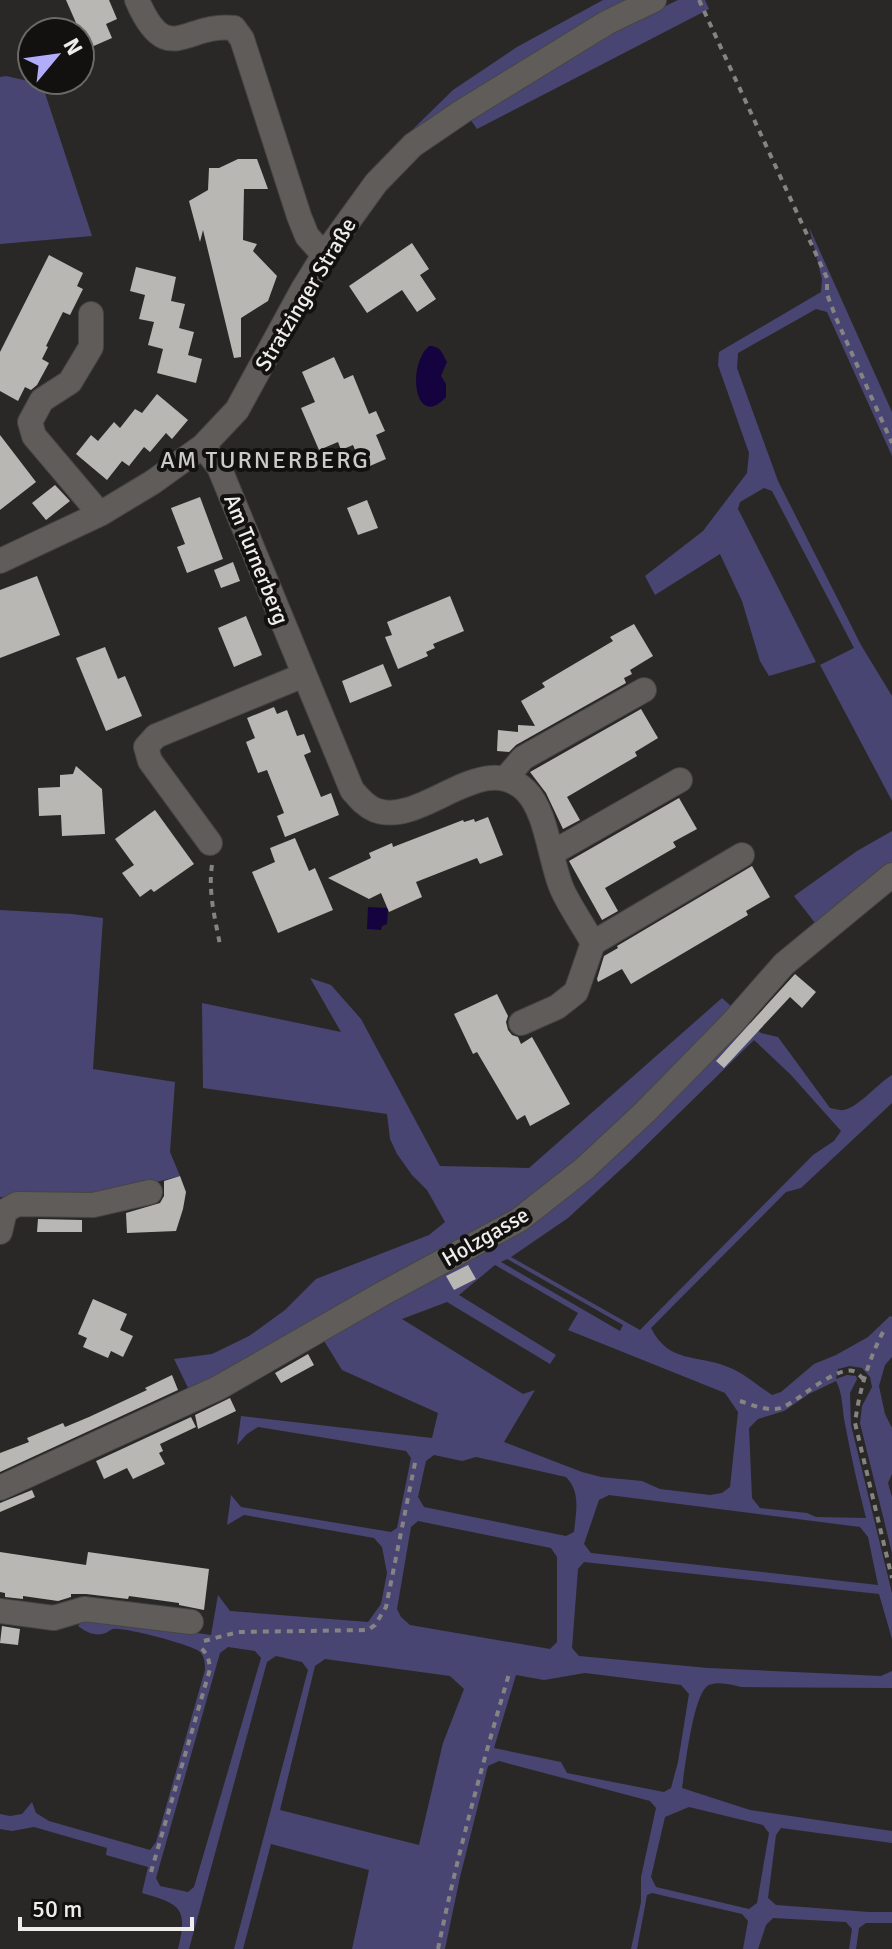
<svg xmlns="http://www.w3.org/2000/svg" width="892" height="1949" viewBox="0 0 892 1949" font-family="Signika,sans-serif">
	<style>
		.green { fill: #484572; fill-rule: evenodd }
		.water { fill: #14033e }
		.building { fill: #b9b7b4 }
		.lines { fill: none; stroke-linecap: round; stroke-linejoin: round }
		.minor-casing { stroke: #474544; stroke-width: 26 }
		.path { stroke: #868483; stroke-width: 4; stroke-dasharray: 6 6; stroke-linecap: butt }
		.minor { stroke: #5f5c5a; stroke-width: 24 }
		.labels { text-anchor: middle; stroke-width: 8; stroke-linejoin: round; paint-order: stroke }
		.street-label { font-size: 22px; fill: #eeedec; stroke: #121110 }
		.neighbourhood-label { font-size: 24px; letter-spacing: 2px; fill: #cdcbc8; stroke: #121110 }
	</style>
	<rect width="100%" height="100%" fill="#2a2826"/>
	<!-- green -->
	<path class="green" d="M603,0H629L407,135L453,90L517,47Z
		M678,0H705L709,9L477,129L470,119L613,31Z
		M6,76L42,84L92,236L0,244V77Z
		M809,227L892,412V456L827,312L816,309L738,353L737,368L778,481L861,645L892,696V801L820,665L854,648L772,491L764,488L740,502L738,509L816,662L769,676L760,661L742,601L720,554L655,595L645,576L703,531L747,473L749,453L718,365L719,352L821,292L822,279Z
		M892,831V868L819,928L794,896L857,851Z
		M0,910L72,914L103,918L93,1069L175,1082L170,1152L180,1176L93,1198L0,1197Z
		M310,978L331,985L361,1019L440,1166L529,1168L722,998L761,1033L778,1037L830,1108C831,1108 842,1111 843,1110C857,1109 878,1083 892,1075V1103L801,1188L786,1192L651,1328C669,1364 697,1354 728,1367C744,1373 758,1386 772,1395L781,1392L814,1364L836,1355L868,1337L890,1316L892,1317V1357L885,1365L879,1386L885,1414L892,1428V1474L888,1483L892,1497V1553L860,1423L862,1406L872,1387L870,1377L862,1368L850,1366L838,1369L836,1379L847,1375L856,1376L857,1379L850,1393L851,1425L892,1593V1639L879,1594L584,1562L578,1569L572,1648L579,1656L708,1668L881,1676L892,1671V1688L741,1687C732,1685 719,1681 709,1685C693,1692 685,1770 682,1788L750,1810L892,1831V1843L781,1828L776,1835L768,1898L776,1905L869,1912H892V1923H866L859,1928L856,1949H849L852,1929L846,1922L773,1918L766,1925L758,1949H743L748,1921L742,1914L652,1893L647,1895L637,1949H631L641,1902V1877L656,1808L650,1801L499,1761L488,1766L460,1877L445,1949H352L369,1870L271,1844L243,1949H234L308,1670L302,1662L276,1656L267,1662L189,1949H178C188,1908 181,1904 142,1893L148,1867L106,1855L107,1848L34,1827L12,1831L0,1829V1814L10,1816L22,1814L32,1802L36,1813L49,1821L150,1850L156,1842L205,1670C205,1664 205,1657 200,1652C193,1645 124,1627 113,1629C109,1630 106,1634 102,1634C94,1636 84,1631 78,1626L86,1617L211,1635L218,1595L230,1611L368,1622L381,1604L387,1573L382,1547L374,1538L244,1515L227,1525L231,1495L241,1507L391,1532L397,1528L411,1458L406,1451L258,1427L247,1434L237,1445L241,1416L432,1438L438,1413L342,1370L313,1323L191,1394L174,1359L212,1354L249,1336L285,1310L316,1279L429,1235L445,1222L427,1190L412,1175L397,1154L390,1139L387,1114L203,1088L202,1003L341,1032ZM754,1040L791,1075L841,1131L834,1141L813,1155L640,1330L511,1257L568,1218L631,1160ZM507,1259L623,1325L620,1331L501,1262ZM495,1265L578,1313L568,1330L725,1393L738,1412L730,1487L722,1493L710,1495L660,1489L642,1481L601,1477L582,1472L504,1442L535,1390L523,1394L402,1319L447,1302L550,1364L556,1355L459,1295ZM836,1381C843,1394 842,1409 845,1424C851,1456 858,1487 866,1518L816,1517L807,1513L760,1508L752,1498L749,1428L758,1419L784,1411L809,1394ZM434,1455L462,1461L476,1457L566,1477C581,1492 576,1512 574,1532L566,1536L424,1507L418,1497L426,1461ZM609,1495L860,1527L868,1537L878,1585L591,1553L584,1544L599,1500ZM418,1521L551,1548L557,1557V1642L550,1649L410,1625L401,1617L397,1609L411,1527ZM228,1647L255,1651L261,1658L194,1887L188,1892L160,1886L156,1878L220,1653ZM325,1659L450,1676L464,1689L443,1743L419,1845L280,1810L315,1666ZM585,1673L681,1685L689,1694L678,1762L671,1788L664,1792L567,1773L561,1762L494,1748L516,1675L544,1680ZM689,1807L763,1825L769,1833L757,1903L749,1909L656,1887L651,1877L665,1817Z"/>
	<!-- water -->
	<path class="water" d="M429,346C441,346 442,353 447,362L441,376L446,384V397C415,431 406,366 429,346Z
		M368,907L388,908L387,924L382,926L381,930L367,929Z"/>
	<!-- building -->
	<path class="building" d="M66,0H109L117,19L106,24L112,38L80,52V32Z
		M238,159H257L268,189H244L243,240L257,244L253,251L277,276L268,301L241,318V357L234,358L203,230L200,242L189,201L208,190L209,168H219Z
		M412,243L429,269L420,275L436,299L417,312L402,290L367,313L349,286Z
		M49,255L83,273L77,286L83,289L70,315L63,312L46,346L48,347L42,359L49,363L37,385L31,390L25,387L18,401L0,391V352Z
		M136,267L176,277L171,301L185,304L179,328L194,332L188,355L202,359L196,383L157,373L163,349L148,345L154,322L139,319L145,295L130,291Z
		M334,357L344,379L353,375L369,414L376,411L385,431L376,435L386,459L363,469L353,445L341,450L338,442L319,450L301,408L315,402L302,372Z
		M157,394L188,420L172,439L166,433L150,452L144,447L129,466L122,461L107,480L76,454L91,435L98,441L114,422L120,428L135,409L142,413Z
		M0,435L36,482L0,510Z
		M55,485L70,501L46,520L32,503Z
		M200,497L223,559L187,573L177,547L185,544L171,508Z
		M367,500L378,528L358,535L347,508Z
		M233,562L240,581L221,588L214,570Z
		M37,576L60,635L0,658V590Z
		M450,596L464,631L433,644L435,648L426,652L428,656L398,669L385,637L392,635L387,622Z
		M246,616L262,655L234,667L218,628Z
		M634,624L653,656L630,670L632,674L624,678L626,683L516,745L509,752L497,751L498,730L518,732V725L535,726L521,701L545,687L542,683L613,641L610,637Z
		M105,647L118,679L125,676L142,716L106,731L76,658Z
		M383,664L392,686L350,703L342,681Z
		M274,707L277,714L287,710L297,736L304,734L311,752L304,755L321,797L331,793L339,815L285,837L277,816L284,813L267,770L258,773L246,742L255,738L247,718Z
		M641,709L658,738L635,752L637,756L567,797L580,820L563,829L546,793L530,772Z
		M76,766L102,789L105,834L62,836L61,815L39,816L38,788L60,787V775L73,774Z
		M679,798L697,829L673,842L676,847L605,888L618,911L602,920L569,861Z
		M155,810L194,864L154,892L151,889L140,897L122,873L134,865L115,839Z
		M488,817L503,855L480,864L477,858L416,882L422,897L389,912L381,893L369,899L328,878L371,858L369,853L392,843L393,847L463,820L464,822L474,819L475,822Z
		M295,838L309,871L315,868L333,910L278,933L252,872L275,862L270,848Z
		M752,866L770,897L746,911L748,915L631,984L622,969L598,982L597,979L604,956L618,948L617,946Z
		M795,974L816,992L802,1008L790,997L724,1068L716,1061Z
		M497,994L508,1016L506,1022L508,1030L512,1035L518,1037L521,1044L532,1037L570,1104L530,1126L525,1115L517,1120L477,1052L473,1054L454,1014Z
		M180,1176L186,1192L183,1209L176,1231L127,1233L126,1213L160,1203L164,1196V1181Z
		M38,1219L82,1220V1232H37Z
		M468,1265L476,1279L454,1290L446,1276Z
		M93,1299L127,1314L120,1330L133,1336L123,1357L111,1351L108,1358L83,1347L87,1338L78,1334Z
		M308,1354L314,1365L281,1383L275,1373Z
		M172,1375L178,1390L0,1472V1453L29,1442L27,1438L63,1423L65,1427L89,1417L147,1390L145,1388Z
		M230,1398L236,1411L198,1429L195,1415Z
		M191,1417L196,1427L160,1444L163,1451L159,1453L165,1464L133,1479L127,1468L104,1479L96,1461Z
		M32,1490L35,1497L0,1512V1503Z
		M0,1552L86,1565L88,1552L209,1569L204,1610L179,1605V1603L129,1596L128,1599L86,1594H71V1597L58,1601L23,1596V1599L5,1597V1593L0,1592Z
		M2,1626L20,1629L18,1645L0,1643Z"/>
	<g class="lines">
		<!-- minor casing -->
		<g class="minor-casing">
			<path id="minor" d="M137,0C167,70 186,22 234,28L242,39L299,216L307,236L324,255
				M91,314V347L70,382L42,400L30,422L34,436L100,514
				M203,446L219,467L352,790C359,798 365,806 375,810C422,828 482,747 526,791C547,812 550,861 562,889C570,907 583,925 593,943
				M0,561L100,514L153,482L203,446L237,410L303,289L324,255L376,183L413,145L463,111L608,22L654,0
				M506,778L523,758L644,690
				M210,843L150,761L146,747L156,736L304,675
				M552,853L680,780
				M521,1023L557,1007L576,992L593,943L742,855
				M0,1232L5,1211L17,1204L93,1205L150,1192
				M0,1488L218,1388L382,1294L519,1220L584,1169L645,1112L734,1021L784,964L892,875
				M0,1611L54,1618L84,1609L191,1622"/>
		</g>
		<!-- path -->
		<path class="path" d="M699,0L827,278V294L836,318L892,443
			M212,865C208,892 215,918 220,945
			M883,1332C868,1361 859,1392 855,1423L892,1578
			M740,1401C753,1405 770,1413 783,1407C800,1400 838,1363 856,1372C858,1373 863,1379 865,1381
			M204,1641L238,1632L368,1630L375,1625L386,1607L416,1458
			M151,1872L210,1669C209,1658 207,1652 197,1645
			M438,1949C457,1856 482,1765 509,1674"/>
		<!-- minor -->
		<use href="#minor" class="minor"/>
	</g>
	<g class="labels">
		<!-- street labels -->
		<g class="street-label">
			<text transform="translate(305 294) rotate(-59)" y="8">Stratzinger Straße</text>
			<text transform="translate(257 559) rotate(68)" y="8">Am Turnerberg</text>
			<text transform="translate(485 1236) rotate(-30)" y="8">Holzgasse</text>
		</g>
		<!-- neighbourhood labels -->
		<g class="neighbourhood-label">
			<text x="265" y="468">AM TURNERBERG</text>
		</g>
	</g>
	<!-- north arrow -->
	<g transform="translate(56 56) rotate(61)"><circle r="38" fill="#121110" stroke="#6a6968" stroke-width="2"/>
	<path d="M0-6L14 30L0 20L-14 30Z" fill="#b1adfa"/>
	<text y="-12" font-size="22" font-weight="bold" text-anchor="middle" fill="#eeedec">N</text>
	</g>
	<!-- scale -->
	<path d="M20 1917v12h172v-12" fill="none" stroke="#eeedec" stroke-width="4"/>
	<text x="32" y="1917" font-size="24" fill="#eeedec" stroke="#121110" stroke-width="6" paint-order="stroke">50 m</text>
</svg>
